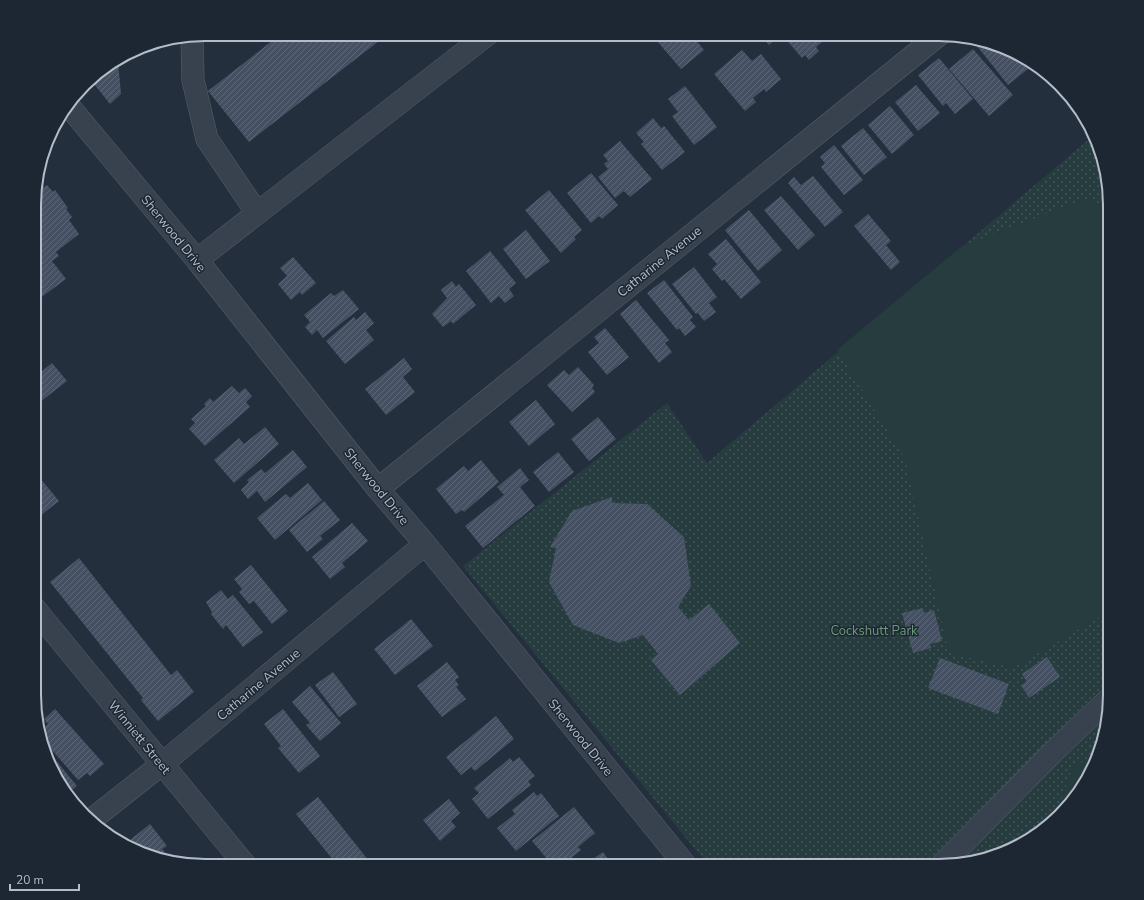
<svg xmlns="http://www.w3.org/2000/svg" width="1144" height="900" viewBox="0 0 1144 900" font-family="'Nunito Sans',sans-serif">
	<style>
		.park { fill: url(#park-dots) }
		.garden { fill: #263c3f }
		.building { fill: url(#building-hatch) }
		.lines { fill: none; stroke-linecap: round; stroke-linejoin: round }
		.minor-casing { stroke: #565f6c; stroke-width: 23 }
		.minor { stroke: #38414e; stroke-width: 22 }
		.labels { text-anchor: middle; stroke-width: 3; stroke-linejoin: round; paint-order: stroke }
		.street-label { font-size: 13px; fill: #b4bcc9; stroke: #1d2633 }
		.park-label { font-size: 13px; fill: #6b9a76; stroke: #1d2633 }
		.rim { fill: none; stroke: #b4bcc9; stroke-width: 2 }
	</style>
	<defs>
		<pattern id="park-dots" width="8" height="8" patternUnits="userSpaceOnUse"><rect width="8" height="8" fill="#263c3f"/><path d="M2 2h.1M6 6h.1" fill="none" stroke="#435659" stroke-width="1.8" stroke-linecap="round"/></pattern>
		<pattern id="building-hatch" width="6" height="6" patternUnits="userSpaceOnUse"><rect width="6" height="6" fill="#455162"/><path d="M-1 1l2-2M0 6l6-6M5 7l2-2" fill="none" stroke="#5d6877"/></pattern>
	</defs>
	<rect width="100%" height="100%" fill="#242f3e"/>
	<!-- park -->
	<path class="park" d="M1094,135L1097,139L1110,204V707L1097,761L1068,808L1005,853L939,866H709L463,566L667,403L707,463Z"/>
	<!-- garden -->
	<path class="garden" d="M1085,199L1110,209V611L1013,668L949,653L905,459L837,350L962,246Z
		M1099,754L1097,761L1068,808L1056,816L1073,766Z"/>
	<!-- building -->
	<path class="building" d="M281,34H388L249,142L208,91Z
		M651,34H691L704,50L681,69Z
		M761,34H782L769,45Z
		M787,34H831L816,47L819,51L809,60L805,55L802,58L784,37Z
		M982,42L1004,47L1033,65L1008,85L977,46Z
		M973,49L1013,95L989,116L949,69Z
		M742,50L752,61L761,54L781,79L766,92L764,89L753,98L756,102L745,111L714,74Z
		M939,58L973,99L955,114L946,103L943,106L918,75Z
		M118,61L121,94L110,104L90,79L92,76Z
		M916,85L940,113L918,131L895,102Z
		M685,86L717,127L694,145L672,116L678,112L668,99Z
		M890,106L914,135L892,154L868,125Z
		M653,118L661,128L664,126L685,152L662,170L641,144L644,142L636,133Z
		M863,128L887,157L864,175L841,146Z
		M620,141L652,179L630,197L624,191L615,198L598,177L608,169L604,164L608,161L603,155Z
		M834,145L863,180L844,195L821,167L825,163L820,157Z
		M591,173L618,205L602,219L599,216L591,223L567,193Z
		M813,176L843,212L825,227L788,183L794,177L801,185Z
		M37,179L44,187L47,185L53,192L55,190L68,208L66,209L72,217L69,220L79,234L56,252L59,256L52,261L66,279L35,302V182Z
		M549,190L582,230L574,237L576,239L561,253L525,210Z
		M781,196L815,235L798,250L764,210Z
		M749,210L782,250L758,271L725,230Z
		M868,214L891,241L886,245L900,262L891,270L854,226Z
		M526,230L550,261L526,279L503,249Z
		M726,239L761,282L741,299L724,279L722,281L712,269L717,264L708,254Z
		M490,251L516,283L509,289L514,296L505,303L499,296L491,303L466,271Z
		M293,257L316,283L302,295L300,292L291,300L278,284L287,276L280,268Z
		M694,267L717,297L709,303L716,312L704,321L698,313L696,314L672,284Z
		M664,280L693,317L690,320L696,327L685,336L679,328L677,330L647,293Z
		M452,281L456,287L459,284L476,305L453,324L451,321L443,327L432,314L447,298L441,290Z
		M343,290L359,309L323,338L317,330L312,335L305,327L310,322L304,315L331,293L334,296Z
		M636,300L669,340L665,343L672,352L659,363L620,314Z
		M365,312L374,323L366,330L374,340L345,364L326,341L354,317L356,320Z
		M605,328L629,357L607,375L588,352L599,343L594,337Z
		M404,358L412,369L403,377L415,392L386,415L365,389Z
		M52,363L67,381L35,406V377Z
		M578,367L594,385L592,388L595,392L572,412L547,385L564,370L569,375Z
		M232,386L239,393L245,388L252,396L246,402L250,407L205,446L189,429L195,423L191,419L206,406L204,404L210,398L213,402Z
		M536,400L555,424L529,446L509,422Z
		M598,417L616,439L589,461L571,439Z
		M265,427L279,444L234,483L214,460L239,438L244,444Z
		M293,450L307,467L265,502L257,491L248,499L241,490L249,482L247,480L261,469L265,473Z
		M558,452L574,472L549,492L533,472Z
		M481,460L499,482L464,512L462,510L456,514L436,489L464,466L468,471Z
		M520,468L529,480L520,487L535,506L483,548L465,526L504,495L497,487Z
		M35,472L59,501L35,520Z
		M308,483L322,500L275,540L257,518L286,494L290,498Z
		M612,497V503L647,504L684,537L691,586L678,607L689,620L709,604L740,643L680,695L651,660L658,654L643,635L619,643L573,625L549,582L556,548L550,547L572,511Z
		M324,501L340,520L320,536L323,539L307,552L289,530Z
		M352,523L368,541L342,563L345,567L330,579L312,557Z
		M79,558L171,675L177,670L194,692L158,721L141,700L143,698L50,582Z
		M251,565L288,611L272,624L254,601L249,604L239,592L242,589L234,579Z
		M221,590L228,599L233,595L263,632L243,647L226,625L223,629L211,614L212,612L206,602Z
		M923,608L924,613L934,610L942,641L930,644L931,648L913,653L902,613Z
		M411,619L433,646L395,675L374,649Z
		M1047,657L1060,677L1029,698L1021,685L1027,682L1022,674Z
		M940,658L1009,684L998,714L928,688Z
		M447,662L459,677L455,680L459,685L456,687L466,699L442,717L417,686Z
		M333,672L357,704L339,717L315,685Z
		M34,674L41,682L34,688Z
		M310,686L341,723L320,741L306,725L310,723L292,702Z
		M55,709L104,764L90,776L87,773L78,780L44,741L43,738L46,735L41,730L48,724L44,719Z
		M283,709L320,756L299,773L278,748L281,746L264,724Z
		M496,716L514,739L475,771L471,767L461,775L446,757Z
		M45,747L77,786L68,793L52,771Z
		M519,757L535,776L528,781L531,785L488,819L472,799L479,793L474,788L510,758L513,762Z
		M534,792L537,796L541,793L559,816L516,851L497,828L515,814L512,810Z
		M318,797L373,866H338L296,814Z
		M449,799L460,813L451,821L456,827L440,841L423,820Z
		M574,807L595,833L578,847L581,850L561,866H553L532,841Z
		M150,824L167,846L162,849L171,860L139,853L125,844Z
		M603,852L612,865L618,860L622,866H583Z"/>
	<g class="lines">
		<!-- minor casing -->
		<g class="minor-casing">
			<path id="minor" d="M192,36L193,80L207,139L257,213
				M68,105L197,260L378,489L425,544L686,866
				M197,260L488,34
				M378,489L940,34
				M35,609L246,866
				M90,821L162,764L425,544
				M941,866L1053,752L1110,698"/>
		</g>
		<!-- minor -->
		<use href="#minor" class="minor"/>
	</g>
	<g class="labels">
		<!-- street labels -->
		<g class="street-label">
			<text transform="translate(174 233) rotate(51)" y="5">Sherwood Drive</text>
			<text transform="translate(659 261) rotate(-39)" y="5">Catharine Avenue</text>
			<text transform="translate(377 486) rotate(51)" y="5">Sherwood Drive</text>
			<text transform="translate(258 684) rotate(-40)" y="5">Catharine Avenue</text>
			<text transform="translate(140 737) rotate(51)" y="5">Winniett Street</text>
			<text transform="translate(581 737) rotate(51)" y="5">Sherwood Drive</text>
		</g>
		<!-- park labels -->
		<g class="park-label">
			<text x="874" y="635">Cockshutt Park</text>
		</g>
	</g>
	<!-- crop -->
	<path d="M0 0H1144V900H0ZM205 41H939A164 164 0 0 1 1103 205V695A164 164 0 0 1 939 859H205A164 164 0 0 1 41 695V205A164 164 0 0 1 205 41Z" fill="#1d2633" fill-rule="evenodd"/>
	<path class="rim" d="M205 41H939A164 164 0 0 1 1103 205V695A164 164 0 0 1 939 859H205A164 164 0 0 1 41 695V205A164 164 0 0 1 205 41Z"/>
	<!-- scale -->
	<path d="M10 884v6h69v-6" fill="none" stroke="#b4bcc9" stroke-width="2"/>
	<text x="16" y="884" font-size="12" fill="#b4bcc9" stroke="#1d2633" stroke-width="3" paint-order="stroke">20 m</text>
</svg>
